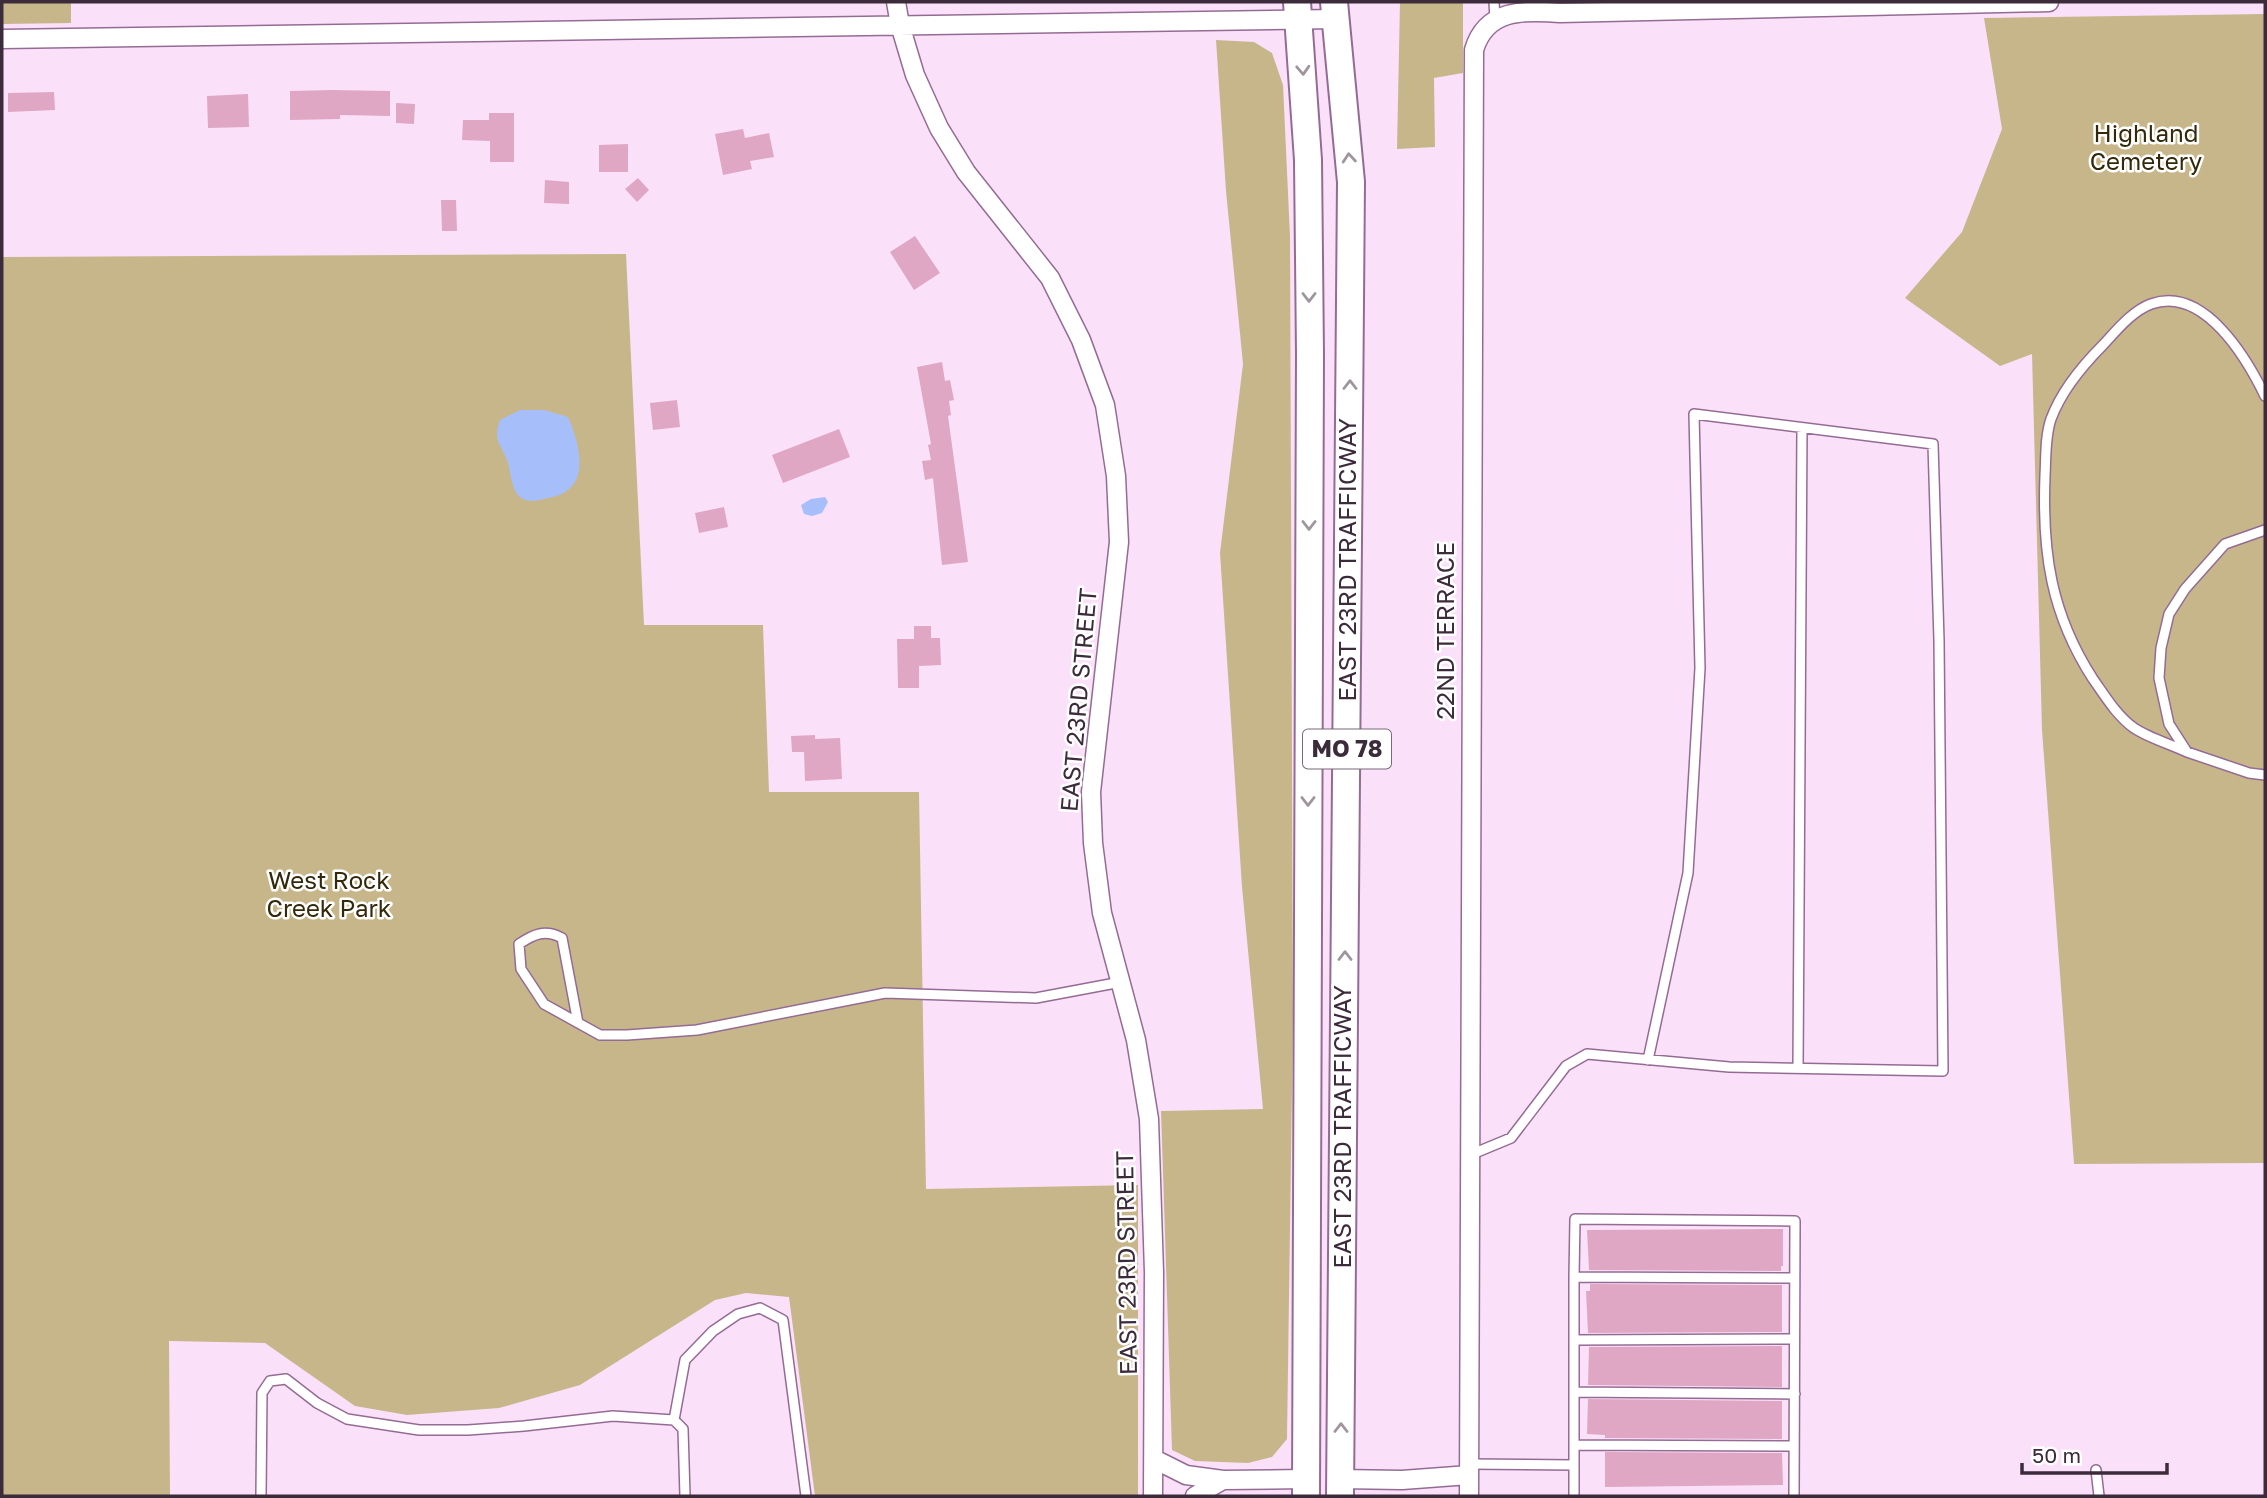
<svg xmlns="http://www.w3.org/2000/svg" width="2267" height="1498" viewBox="0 0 2267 1498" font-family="'Golos Text',sans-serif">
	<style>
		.green { fill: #c8b68b }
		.water { fill: #a6bffa }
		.building { fill: #dfa7c4 }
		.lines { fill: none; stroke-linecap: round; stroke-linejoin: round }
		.service-casing { stroke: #946c93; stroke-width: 12 }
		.minor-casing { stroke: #946c93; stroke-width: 21 }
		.primary-casing { stroke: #946c93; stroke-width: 30 }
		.service { stroke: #fff; stroke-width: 9 }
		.minor { stroke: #fff; stroke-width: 18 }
		.primary { stroke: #fff; stroke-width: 26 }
		.oneway { stroke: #9e959d }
		.labels { text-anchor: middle; stroke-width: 5; stroke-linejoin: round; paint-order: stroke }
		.shield { fill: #fff; stroke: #766b76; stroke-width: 2 }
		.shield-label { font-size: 23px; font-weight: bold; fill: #3c2b3b }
		.park-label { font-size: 24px; fill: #34280b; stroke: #fff }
		.street-label { font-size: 24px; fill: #3c2b3b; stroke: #fff }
	</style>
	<rect width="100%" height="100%" fill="#fbe0fa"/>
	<!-- green -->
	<path class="green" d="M2,2H71V23L2,24Z
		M1400,2H1463V73L1434,78L1435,147L1397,149Z
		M2265,14V1163L2074,1164L2042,730L2032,354L2000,366L1905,298L1962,232L2002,129L1984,18Z
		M1216,40L1254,42L1272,53L1283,85L1290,236L1293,1016L1287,1439L1272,1457L1248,1463L1195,1461L1172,1450L1161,1111L1263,1109L1242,887L1220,553L1243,364L1226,191Z
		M626,254L644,625H763L769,792H919L926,1189L1138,1185V1496H815L789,1297L746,1293L715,1300L580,1385L499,1408L407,1415L355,1406L265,1343L169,1341L170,1496H2V257Z"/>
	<!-- water -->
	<path class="water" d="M520,410H544L568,417C577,438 590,477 565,492C560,496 551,497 544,499C536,501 525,503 519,496C511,489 511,471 507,460C500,443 493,440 500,420Z
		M825,497L828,502L822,513L812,516L804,514L801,505L811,499Z"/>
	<!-- building -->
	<path class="building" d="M333,90L390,91V116L340,115V119L290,120V91Z
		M54,92L55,110L8,112V93Z
		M248,94L249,127L208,128L207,96Z
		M396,103L415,104L414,124L396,123Z
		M489,113H514V162H490V141L462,140L463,120H489Z
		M743,129L745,138L769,133L774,157L750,161L752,169L723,175L715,134Z
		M628,144V172H599V145Z
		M638,178L649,190L637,202L625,189Z
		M545,180L569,182V204L544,203Z
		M441,200H456L457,231H442Z
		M915,236L940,273L914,290L890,252Z
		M942,362L945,381L950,380L954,400L949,401L951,415L948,416L968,562L942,565L933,478L925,480L922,461L931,460L928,445L931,444L917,367Z
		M677,400L680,427L653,430L650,403Z
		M839,429L850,457L783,483L772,455Z
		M724,507L728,527L699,533L695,513Z
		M914,626H931V638H940L941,665L919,666V688H898L897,639H914Z
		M815,735V739L840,738L842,779L805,781L804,752H792L791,736Z
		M1783,1229V1266H1781V1271L1589,1270L1587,1230Z
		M1590,1284L1782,1285V1332L1588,1333L1586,1291H1590Z
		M1782,1346V1387L1588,1385L1589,1347Z
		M1588,1399L1782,1401V1439L1605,1438V1435L1587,1434Z
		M1605,1452L1782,1453L1783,1485L1605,1487Z"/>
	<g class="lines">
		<!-- service casing -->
		<g class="service-casing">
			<path id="service" d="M1494,2L1495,19
				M2265,530L2225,544L2185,589L2169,614L2161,648L2159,678L2169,724L2187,752L2249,773L2265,775
				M2187,752C2170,744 2149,738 2134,728C2117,716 2105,696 2093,679C2051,614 2042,553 2045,476C2046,458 2045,436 2051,419C2061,392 2083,365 2103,345C2116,331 2132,311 2151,304C2204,285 2247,359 2265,396
				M578,1023L562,938C545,929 534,934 519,944L521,969L544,1004L600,1035H627L697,1030L885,993L1036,998L1121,982
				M1798,1068L1802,428
				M1470,1155L1511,1138L1566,1066L1587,1054L1729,1067L1943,1071L1939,640L1933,444L1694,414L1700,668L1688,873L1648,1060
				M1574,1277L1575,1219L1795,1221L1794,1496
				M1574,1340L1794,1339
				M1574,1392L1795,1394
				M674,1420L685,1360L713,1331L738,1314L760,1308L783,1320L806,1496
				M1574,1445L1794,1446
				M1469,1464L1574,1465V1496
				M1574,1465V1277L1794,1278
				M2096,1470L2099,1496
				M261,1496L262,1393L270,1381L286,1379L317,1403L347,1419L419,1430H468L524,1426L613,1416L674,1420L683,1429L685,1496"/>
		</g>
		<!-- minor casing -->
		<g class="minor-casing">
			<path id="minor" d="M896,2L900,25L915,75L939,128L966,172L1050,278L1081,340L1105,405L1116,476L1119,542L1091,792L1093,843L1102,913L1136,1040L1149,1119L1154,1272L1153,1496
				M2,39L1337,19
				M1154,1459L1186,1475L1223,1480
				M1340,1479L1402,1480L1469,1475
				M1195,1496L1223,1480L1306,1479
				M1469,1496L1474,50C1486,9 1523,10 1560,13L2049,2"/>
		</g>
		<!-- primary casing -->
		<g class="primary-casing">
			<path id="primary" d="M1297,2L1308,160L1310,354L1306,1496
				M1334,2L1351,182L1340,1496"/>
		</g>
		<!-- service -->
		<use href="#service" class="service"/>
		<!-- minor -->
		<use href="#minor" class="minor"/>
		<!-- primary -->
		<use href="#primary" class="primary"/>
	</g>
	<!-- one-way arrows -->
	<defs><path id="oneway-chevron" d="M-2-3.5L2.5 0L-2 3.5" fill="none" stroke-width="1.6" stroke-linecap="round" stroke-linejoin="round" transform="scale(1.75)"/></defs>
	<g class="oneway">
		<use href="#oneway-chevron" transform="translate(1303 70) rotate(87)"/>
		<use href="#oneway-chevron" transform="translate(1349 158) rotate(-95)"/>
		<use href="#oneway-chevron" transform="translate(1309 297) rotate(90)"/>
		<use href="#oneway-chevron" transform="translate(1350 385) rotate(-90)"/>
		<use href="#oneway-chevron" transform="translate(1309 525) rotate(90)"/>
		<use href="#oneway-chevron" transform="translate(1308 801) rotate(90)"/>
		<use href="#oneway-chevron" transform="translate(1345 956) rotate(-90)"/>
		<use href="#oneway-chevron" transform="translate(1341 1428) rotate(-90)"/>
	</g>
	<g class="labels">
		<!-- shield labels -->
		<rect class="shield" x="1303" y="729.5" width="88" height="39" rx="5"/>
		<g class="shield-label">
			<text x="1347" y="757">MO 78</text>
		</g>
		<!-- park labels -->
		<g class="park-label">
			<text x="2146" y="142">Highland<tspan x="2146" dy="28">Cemetery</tspan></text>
			<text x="329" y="889">West Rock<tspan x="329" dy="28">Creek Park</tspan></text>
		</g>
		<!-- street labels -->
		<g class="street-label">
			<text transform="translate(1348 560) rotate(-90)" y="8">EAST 23RD TRAFFICWAY</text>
			<text transform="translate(1446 631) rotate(-90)" y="8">22ND TERRACE</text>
			<text transform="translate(1079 700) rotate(-85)" y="8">EAST 23RD STREET</text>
			<text transform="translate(1343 1127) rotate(-90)" y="8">EAST 23RD TRAFFICWAY</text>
			<text transform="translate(1127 1263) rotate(-91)" y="8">EAST 23RD STREET</text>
		</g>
	</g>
	<!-- border -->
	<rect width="2267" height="1498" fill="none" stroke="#3c2b3b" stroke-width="7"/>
	<!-- scale -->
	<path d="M2022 1463v10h145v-10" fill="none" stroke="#3c2b3b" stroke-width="3.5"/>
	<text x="2032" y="1463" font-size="21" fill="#3c2b3b" stroke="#ffffff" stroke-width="5" paint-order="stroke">50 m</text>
</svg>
